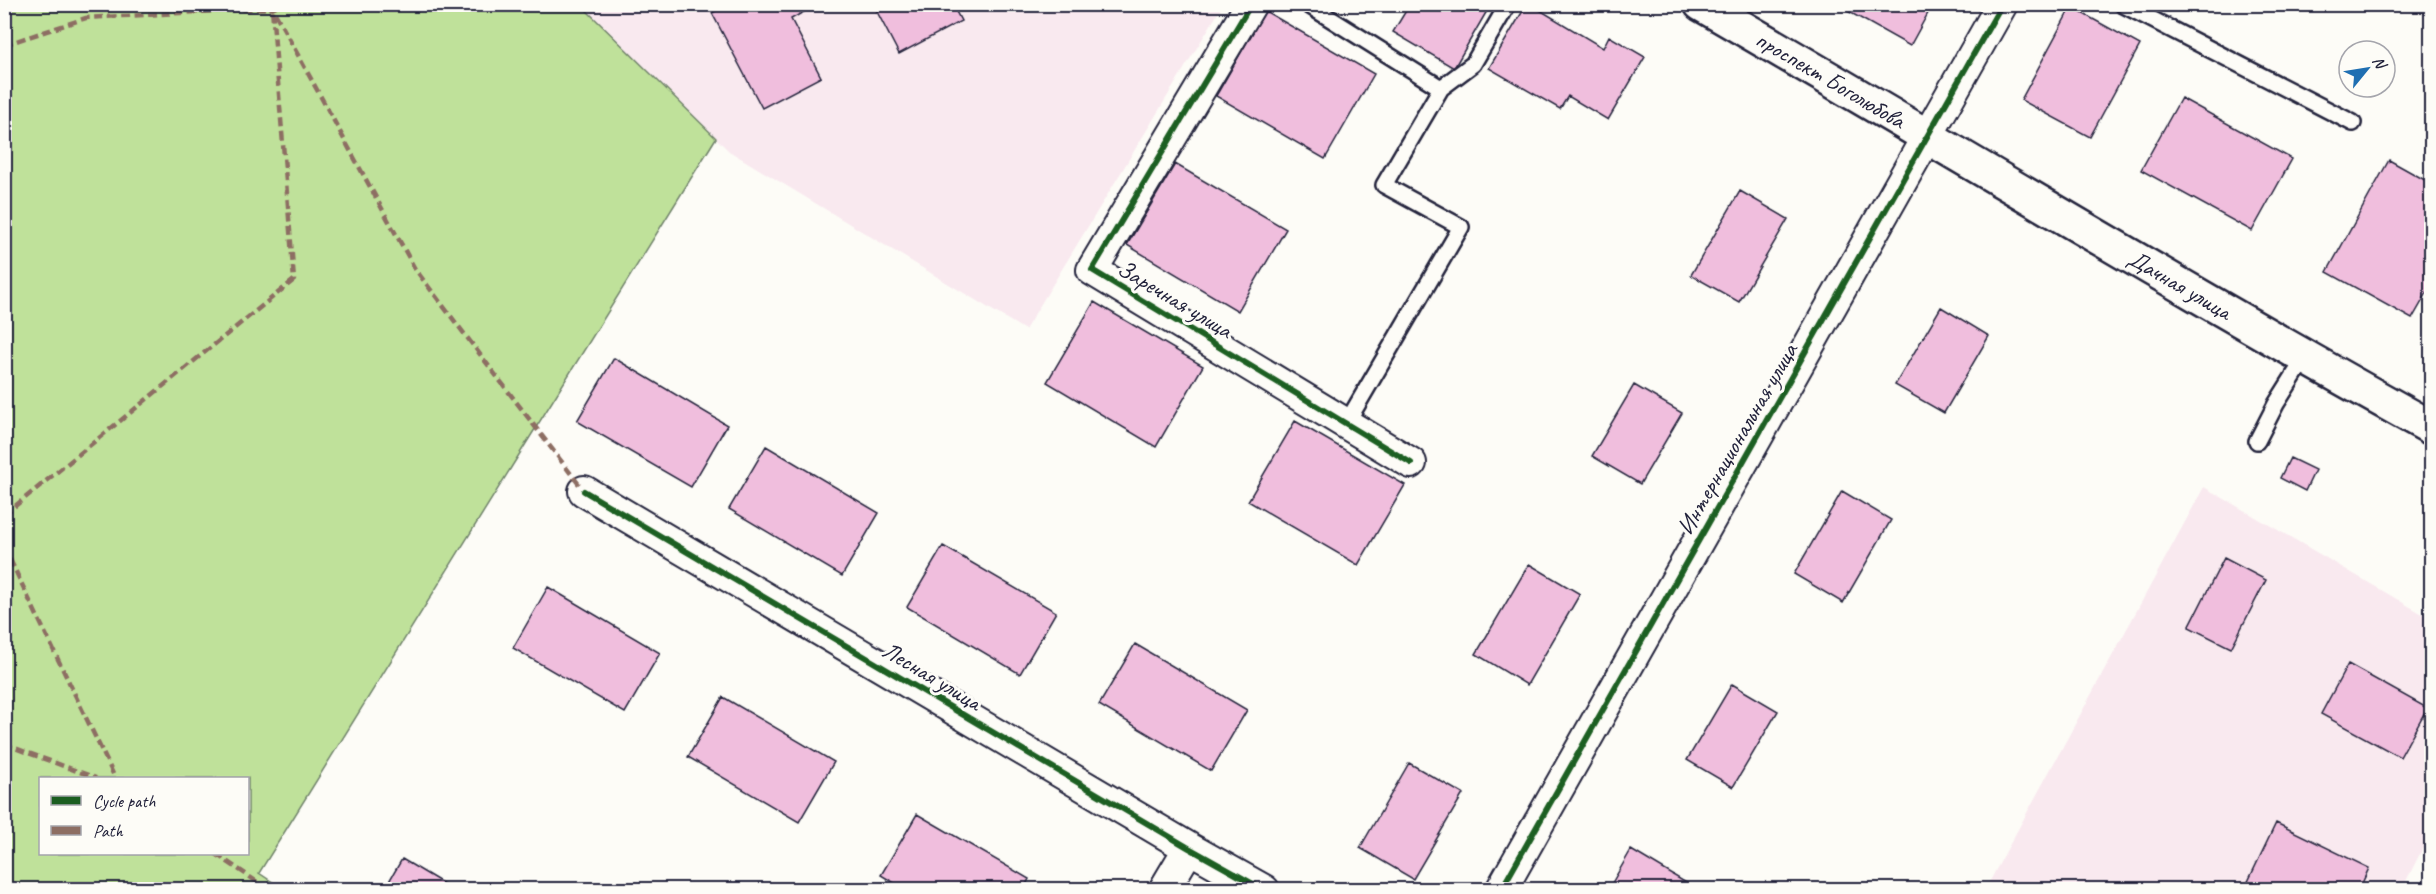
<svg xmlns="http://www.w3.org/2000/svg" width="2436" height="894" viewBox="0 0 2436 894" font-family="Caveat,sans-serif">
	<style>
		.built { fill: #f9e9ef }
		.green { fill: #bfe19a; stroke: #70826a; stroke-width: 1.5; fill-rule: evenodd }
		.building { fill: #f0bedd; stroke: #22223b; stroke-width: 1.5 }
		.lines { fill: none; stroke-linecap: round; stroke-linejoin: round }
		.service-casing { stroke: #22223b; stroke-width: 20 }
		.minor-casing { stroke: #22223b; stroke-width: 34 }
		.secondary-casing { stroke: #22223b; stroke-width: 38 }
		.service { stroke: #fdfcf7; stroke-width: 15 }
		.minor { stroke: #fdfcf7; stroke-width: 30 }
		.secondary { stroke: #fdfcf7; stroke-width: 33 }
		.quiet { stroke: #8d6e63; stroke-width: 4.5; stroke-dasharray: 9 4.5; stroke-linecap: butt }
		.cycleway-casing { stroke: #fdfcf7; stroke-width: 10 }
		.cycleway { stroke: #1b5e20; stroke-width: 6 }
		.labels { text-anchor: middle; stroke-width: 6; stroke-linejoin: round; paint-order: stroke }
		.street-label { font-size: 24px; fill: #22223b; stroke: #fdfcf7 }
	</style>
	<rect width="100%" height="100%" fill="#fdfcf7"/>
	<filter id="ink" filterUnits="userSpaceOnUse"><feTurbulence type="fractalNoise" baseFrequency=".0167" numOctaves="2"/><feDisplacementMap in="SourceGraphic" scale="12" xChannelSelector="R" yChannelSelector="G"/><feConvolveMatrix kernelMatrix="1 2 1 2 8 2 1 2 1" color-interpolation-filters="sRGB"/></filter>
	<g filter="url(#ink)">
		<!-- built -->
		<path class="built" d="M581,5H1223L1025,330L729,151Z
			M2204,487L2431,619V832L2402,889L1985,890Z"/>
		<!-- green -->
		<path class="green" d="M5,4L581,5L716,138L259,873L283,889H5ZM40,778H248V854H40Z"/>
		<!-- building -->
		<path class="building" d="M728,4H818L791,19L821,77L762,108L712,13Z
			M873,4H952L961,21L899,54Z
			M1410,4H1491L1454,68L1393,32Z
			M1527,4H1530L1603,48L1609,36L1645,57L1608,120L1568,96L1560,109L1489,68Z
			M1835,4H1933L1910,46Z
			M2071,7L2140,45L2090,137L2021,100Z
			M1265,11L1374,74L1325,159L1216,96Z
			M2181,98L2292,159L2252,231L2141,170Z
			M2389,160L2432,184V284L2412,319L2327,272Z
			M1175,164L1286,229L1238,311L1127,245Z
			M1740,191L1788,219L1739,302L1691,275Z
			M1094,302L1203,366L1156,447L1047,382Z
			M1941,307L1989,336L1944,413L1895,385Z
			M614,358L727,425L691,487L577,421Z
			M1634,385L1682,413L1640,484L1592,456Z
			M1295,421L1405,485L1358,565L1248,501Z
			M766,446L879,513L842,576L729,509Z
			M2290,458L2315,470L2305,491L2280,478Z
			M1842,491L1891,520L1843,603L1794,574Z
			M943,546L1056,612L1020,674L907,607Z
			M2224,558L2266,580L2231,648L2189,627Z
			M1529,564L1580,594L1527,685L1476,654Z
			M548,587L660,653L625,713L513,648Z
			M1135,644L1247,710L1211,771L1099,705Z
			M2348,664L2427,708L2400,757L2321,714Z
			M1732,684L1778,711L1733,787L1687,760Z
			M723,697L834,762L799,822L688,757Z
			M1409,763L1463,794L1413,879L1360,848Z
			M917,814L1029,879L1023,890H906L881,875Z
			M2276,823L2369,868L2359,890H2244Z
			M1631,850L1688,884L1685,890H1608Z
			M402,859L454,890H384Z"/>
		<g class="lines">
			<!-- service casing -->
			<g class="service-casing">
				<path id="service" d="M1307,4L1441,88L1384,185L1461,227L1346,424
					M2122,4L2353,123
					M1441,88L1473,64L1508,4
					M2257,441L2276,404L2305,358"/>
			</g>
			<!-- minor casing -->
			<g class="minor-casing">
				<path id="minor" d="M1251,4L1092,270L1411,463
					M584,491L1189,848L1264,890
					M1164,890L1189,848
					M1501,890L2002,4"/>
			</g>
			<!-- secondary casing -->
			<g class="secondary-casing">
				<g id="secondary">
					<path id="s1" d="M1701,4C1945,145 2185,292 2432,428"/>
				</g>
			</g>
			<!-- service -->
			<use href="#service" class="service"/>
			<!-- minor -->
			<use href="#minor" class="minor"/>
			<!-- secondary -->
			<use href="#secondary" class="secondary"/>
			<!-- quiet -->
			<path class="quiet" d="M275,13L415,269L584,491
				M4,45L86,18L272,8L280,4
				M4,515L294,280L272,8
				M4,547L115,778
				M4,744L96,778
				M216,854L269,890"/>
			<!-- cycleway casing -->
			<g class="cycleway-casing">
				<path id="cycleway" d="M1251,4L1092,270L1411,463
					M584,491L1189,848L1264,890
					M1501,890L2002,4"/>
			</g>
			<!-- cycleway -->
			<use href="#cycleway" class="cycleway"/>
		</g>
	</g>
	<g class="labels">
		<!-- street labels -->
		<g class="street-label">
			<text dy="8" stroke="none"><textPath href="#s1" startOffset="150">проспект Боголюбова</textPath></text>
			<text dy="8" stroke="none"><textPath href="#s1" startOffset="555">Дачная улица</textPath></text>
			<text transform="translate(1175 299) rotate(31)" y="8">Заречная улица</text>
			<text transform="translate(1737 439) rotate(-60)" y="8">Интернациональная улица</text>
			<text transform="translate(932 676) rotate(31)" y="8">Лесная улица</text>
		</g>
	</g>
	<!-- margin -->
	<rect width="2436" height="894" fill="none" stroke="#fdfcf7" stroke-width="24"/>
	<rect x="12" y="12" width="2412" height="870" fill="none" stroke="#22223b" stroke-width="2" filter="url(#ink)"/>
	<!-- legend -->
	<rect x="39" y="777" width="210" height="78" fill="#fdfcf7" stroke="#a5a5ac" stroke-width="1.5"/>
	<rect x="51" y="796" width="30" height="9" fill="#1b5e20" stroke="#a5a5ac" stroke-width="1.5"/>
	<text x="93" y="807" font-size="18" fill="#22223b">Cycle path</text>
	<rect x="51" y="826" width="30" height="9" fill="#8d6e63" stroke="#a5a5ac" stroke-width="1.5"/>
	<text x="93" y="837" font-size="18" fill="#22223b">Path</text>
	<!-- north arrow -->
	<g transform="translate(2367 69) rotate(60)"><circle r="28" fill="#fdfcf7" stroke="#a5a5ac" stroke-width="1.5"/>
	<path d="M0-4.5L10 22L0 15L-10 22Z" fill="#1f6fb2"/>
	<text y="-9" font-size="16" font-weight="bold" text-anchor="middle" fill="#22223b">N</text>
	</g>
</svg>
